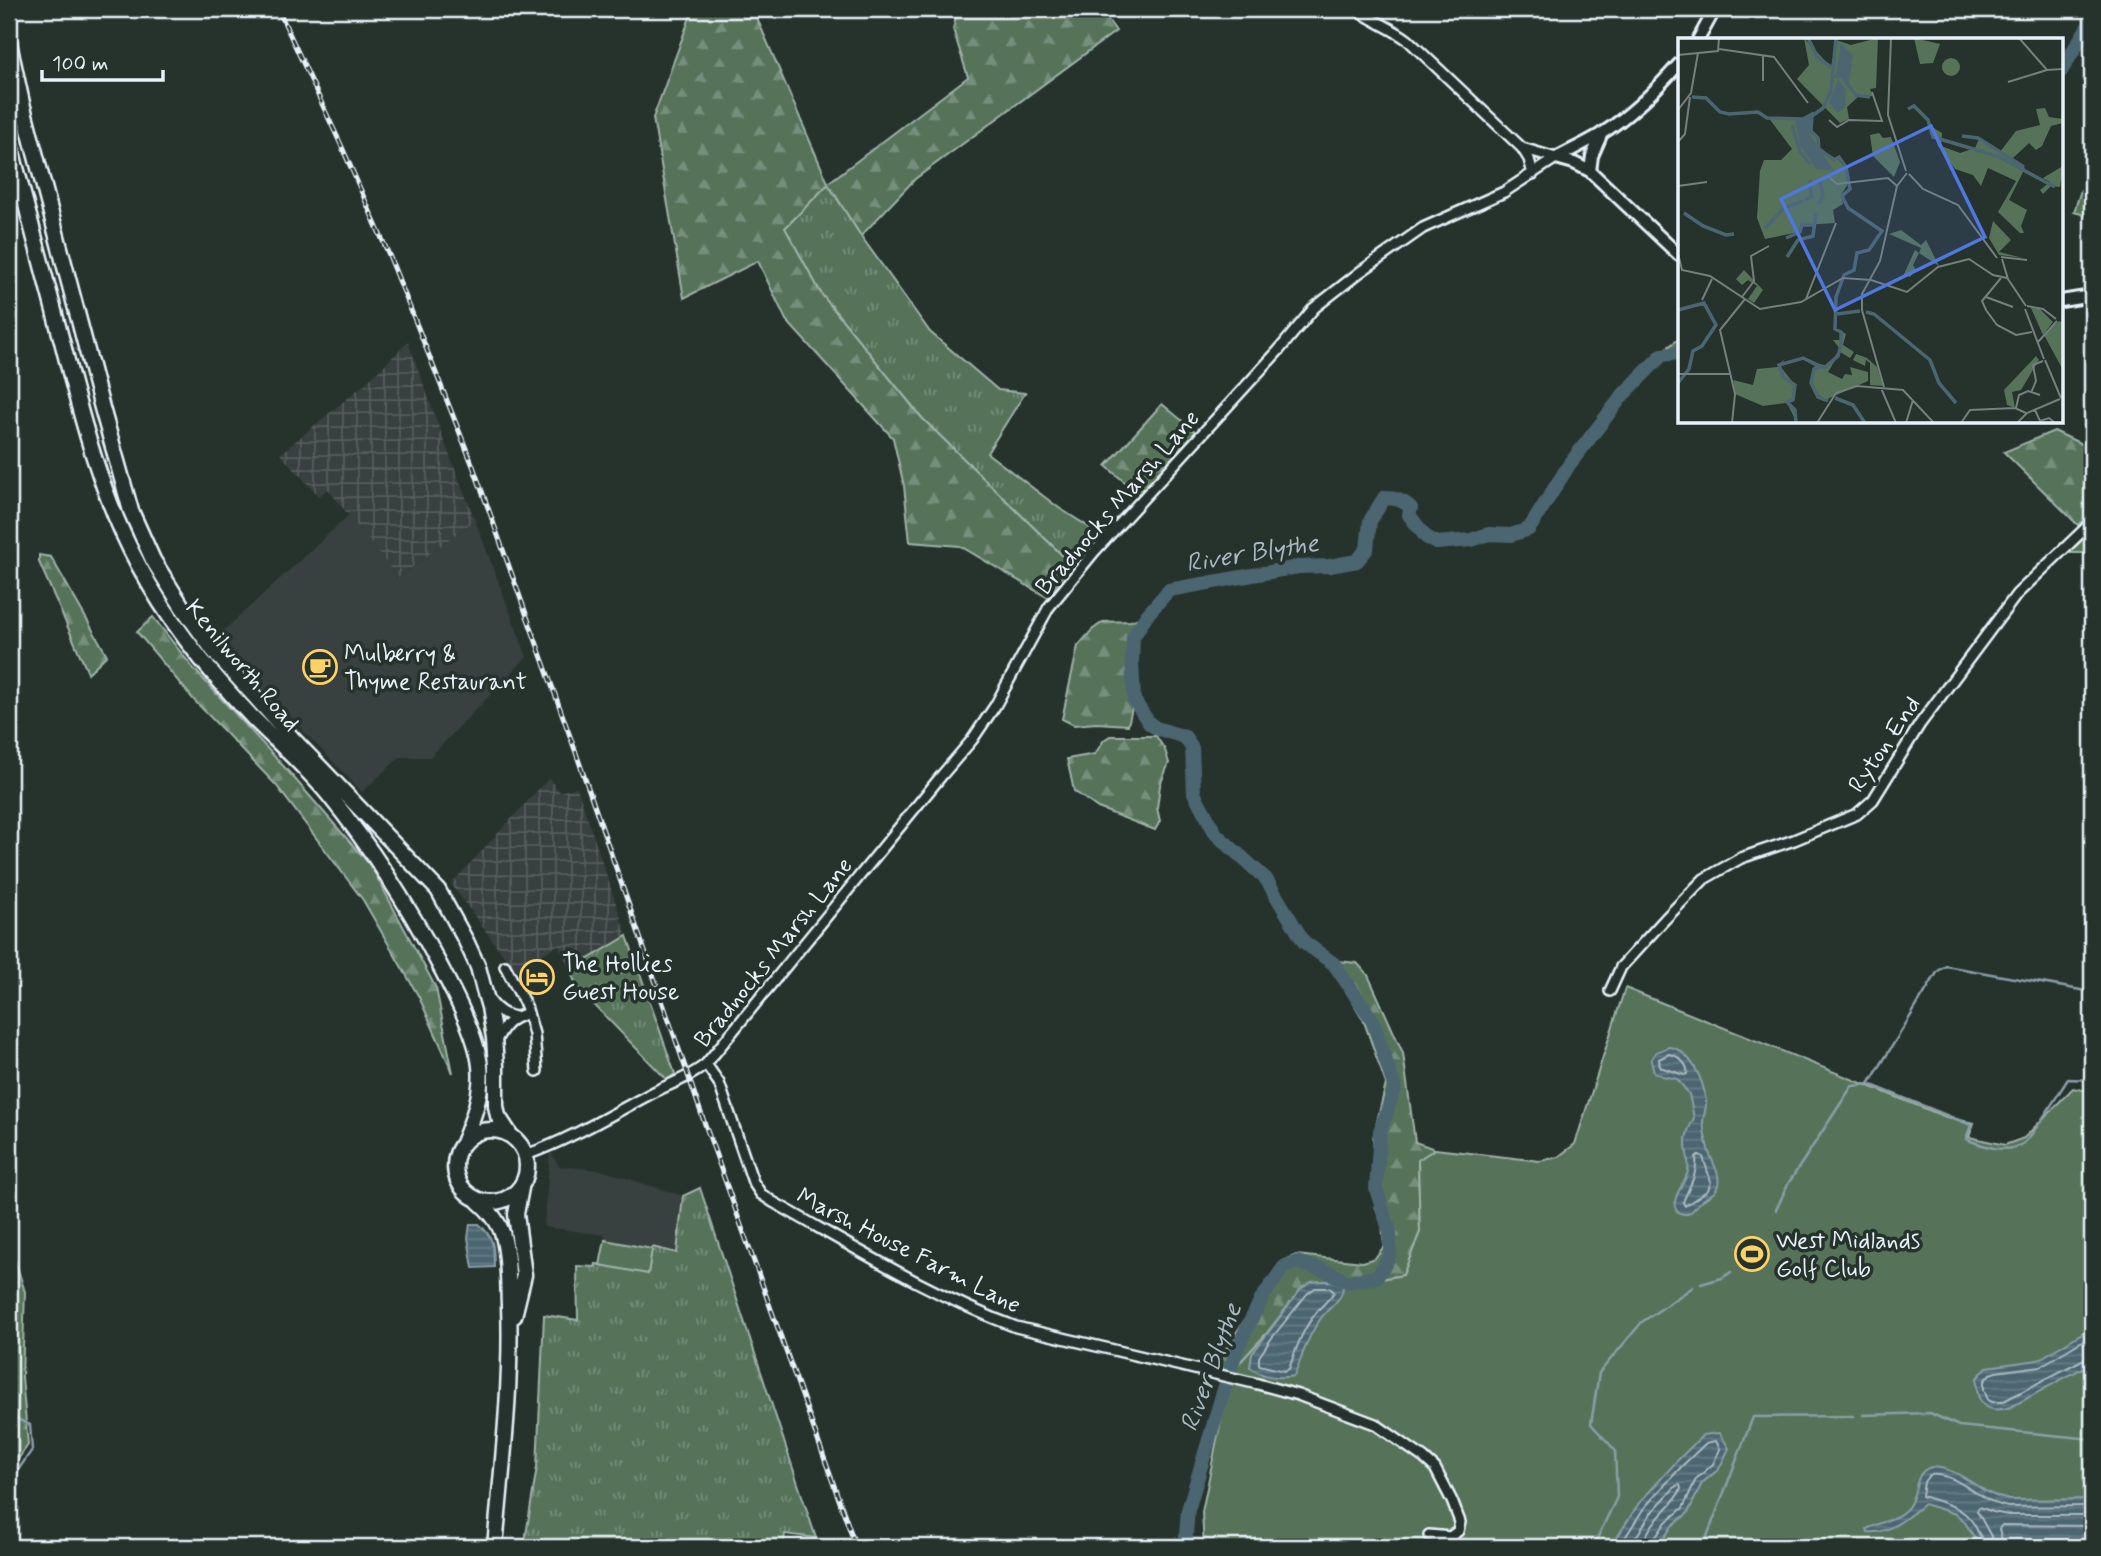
<svg xmlns="http://www.w3.org/2000/svg" width="2101" height="1556" viewBox="0 0 2101 1556" font-family="Mynerve,sans-serif">
	<style>
		.built { fill: #38403f }
		.industrial { fill: url(#industrial-grid) }
		.grass { fill: url(#grass-tufts); stroke: #9fb2a9; stroke-width: 2 }
		.forest { fill: url(#forest-firs); stroke: #9fb2a9; stroke-width: 2 }
		.park { fill: #56735a; stroke: #9fb2a9; stroke-width: 2 }
		.water { fill: url(#water-rules); stroke: #8a9ea7; stroke-width: 2 }
		.lines { fill: none; stroke-linecap: round; stroke-linejoin: round }
		.shore { stroke: #aab9c2; stroke-width: 2 }
		.stream { stroke: #8a9ea7; stroke-width: 2.5 }
		.river { stroke: #4c6671; stroke-width: 14 }
		.minor-casing { stroke: #e8f1f8; stroke-width: 14 }
		.tertiary-casing { stroke: #e8f1f8; stroke-width: 16 }
		.trunk-casing { stroke: #e8f1f8; stroke-width: 19 }
		.minor { stroke: #26332d; stroke-width: 9 }
		.tertiary { stroke: #26332d; stroke-width: 10 }
		.trunk { stroke: #26332d; stroke-width: 14 }
		.rail-casing { stroke: #e8f1f8; stroke-width: 5 }
		.rail { stroke: #26332d; stroke-width: 2.5; stroke-dasharray: 8; stroke-linecap: butt }
		.labels { text-anchor: middle; stroke-width: 7; stroke-linejoin: round; paint-order: stroke }
		.street-label { font-size: 24px; fill: #e8f1f8; stroke: #26332d }
		.poi-label { font-size: 24px; fill: #e8f1f8; stroke: #26332d; text-anchor: start }
		.water-label { font-size: 26px; font-style: italic; fill: #aab9c2; stroke: #26332d }
		.inset-river { fill: none; stroke: #4c6671; stroke-width: 3.5 }
		.inset-road { fill: none; stroke: #747f7e; stroke-width: 2 }
		.view { fill: #5077e0; fill-opacity: 0.15; stroke: #5077e0; stroke-width: 3.5 }
		.inset-edge { fill: none; stroke: #e8f1f8; stroke-width: 3.5 }
	</style>
	<defs>
		<pattern id="industrial-grid" width="8" height="8" patternUnits="userSpaceOnUse" patternTransform="scale(1.75)"><rect width="8" height="8" fill="#38403f"/><path d="M0 4h8M4 0v8" fill="none" stroke="#555c5c"/></pattern>
		<pattern id="grass-tufts" width="24" height="20" patternUnits="userSpaceOnUse" patternTransform="scale(1.75)"><rect width="24" height="20" fill="#56735a"/><path d="M3 7l-1-3M5 7V3M7 7l1-3M15 17l-1-3M17 17v-4M19 17l1-3" fill="none" stroke="#768e7b"/></pattern>
		<pattern id="forest-firs" width="22" height="20" patternUnits="userSpaceOnUse" patternTransform="scale(1.75)"><rect width="22" height="20" fill="#56735a"/><path d="M5 1l3.5 6h-7zM16 11l3.5 6h-7z" fill="#768e7b"/></pattern>
		<pattern id="water-rules" width="6" height="5" patternUnits="userSpaceOnUse" patternTransform="scale(1.75)"><rect width="6" height="5" fill="#4c6671"/><path d="M0 2.5h6" fill="none" stroke="#667c86"/></pattern>
	</defs>
	<rect width="100%" height="100%" fill="#26332d"/>
	<filter id="ink" filterUnits="userSpaceOnUse"><feTurbulence type="fractalNoise" baseFrequency=".0143" numOctaves="2"/><feDisplacementMap in="SourceGraphic" scale="14" xChannelSelector="R" yChannelSelector="G"/><feConvolveMatrix kernelMatrix="1 2 1 2 8 2 1 2 1" color-interpolation-filters="sRGB"/></filter>
	<g filter="url(#ink)">
		<!-- built -->
		<path class="built" d="M349,515L398,578L475,520L527,657L430,757H400L362,792L258,684L219,635Z
			M550,1151L559,1166L601,1170L683,1196L678,1253L605,1240V1235L544,1227Z"/>
		<!-- industrial -->
		<path class="industrial" d="M408,342L448,451L475,520L398,578L328,489L319,496L280,454L368,381Z
			M549,778L560,792L577,787L627,936L570,970L558,945L515,971L451,884Z"/>
		<!-- grass -->
		<path class="grass" d="M828,184L861,236L930,332L998,390L1025,393L987,453L1059,508L1100,534L1071,564L922,418L822,295L785,228Z
			M627,936L675,1074L667,1080L577,987L570,970Z
			M700,1188L816,1538L785,1534L783,1547H524L537,1467L544,1315L578,1320L577,1266L595,1267L596,1264L648,1273L652,1247L677,1253L683,1196Z"/>
		<!-- forest -->
		<path class="forest" d="M693,9H753L828,183L968,77L953,29L958,9H1100L1116,31L915,179L861,236L828,184L785,228L822,295L922,418L1071,564L1048,598L960,546L910,542L904,486L893,438L786,320L758,261L684,298L653,118Z
			M2081,190L2092,192V217L2074,212Z
			M1679,339V359L1660,353Z
			M1162,404L1196,432L1141,496L1106,466Z
			M2054,431L2092,449V512L2078,525L2004,452Z
			M2092,531V553H2068Z
			M39,555L51,557L107,655L88,673L39,562Z
			M1147,615L1133,637L1132,661L1134,700L1128,725L1096,723L1074,725L1062,719L1078,646L1092,630L1103,622L1131,621Z
			M153,617L194,669L287,770L371,866L436,988L453,1073L419,997L363,900L276,785L194,700L137,632Z
			M1110,736H1156L1165,750L1169,763L1160,785L1157,808L1160,821L1155,830L1098,808L1074,791L1067,759L1095,754L1104,740Z
			M1338,961L1357,963L1368,975L1403,1053L1415,1142L1435,1149L1418,1161L1420,1232L1403,1275L1343,1286L1332,1281L1302,1288L1266,1335L1231,1372L1216,1364L1283,1261L1296,1255L1363,1262L1375,1258L1384,1246L1382,1223L1375,1206L1373,1138L1386,1084L1363,1019L1335,973L1331,970L1330,965Z
			M9,1241L25,1292L22,1377L28,1445L9,1472Z"/>
		<!-- park -->
		<path class="park" d="M1625,988L1946,1117L1974,1123L1969,1137L2005,1145L2024,1138L2073,1088L2092,1092V1547H1204L1202,1512L1231,1372L1266,1334L1302,1288L1312,1282L1332,1281L1343,1286L1403,1275L1420,1232L1418,1160L1435,1149L1540,1161L1558,1157L1575,1144Z
			M605,1240L652,1249L648,1274L600,1265Z"/>
		<!-- water -->
		<path class="water" d="M1669,1047C1690,1049 1704,1081 1706,1101C1707,1108 1703,1116 1703,1123C1704,1131 1706,1141 1708,1149C1711,1161 1721,1173 1718,1185C1715,1195 1710,1194 1703,1200C1698,1204 1694,1210 1688,1214C1682,1214 1677,1214 1675,1207C1673,1195 1686,1182 1688,1171C1690,1161 1686,1154 1686,1144C1685,1135 1690,1126 1694,1118L1689,1094L1677,1079L1662,1076L1654,1072L1651,1060L1656,1052Z
			M470,1224H479C494,1237 494,1247 494,1267L473,1268L468,1238Z
			M1320,1281H1332L1343,1286C1343,1300 1329,1307 1321,1318C1307,1337 1303,1355 1294,1376C1280,1379 1260,1377 1250,1367L1252,1354L1302,1288L1312,1282Z
			M2092,1327V1363L2011,1407C1986,1415 1975,1403 1977,1378L1987,1367L2038,1360Z
			M1719,1433L1729,1448L1719,1469L1702,1483L1688,1513L1672,1526L1658,1547H1611L1639,1503L1677,1461L1703,1435Z
			M1931,1467C1964,1468 1977,1494 2009,1500L2092,1499V1547H1980L1964,1521L1956,1514L1924,1504C1909,1516 1888,1535 1868,1532L1867,1529C1881,1521 1902,1519 1910,1504C1918,1491 1914,1472 1931,1467Z"/>
		<g class="lines">
			<!-- shore -->
			<path class="shore" d="M1669,1054C1678,1055 1689,1065 1687,1074L1684,1075L1660,1067L1659,1059Z
				M1700,1155L1703,1157L1711,1182L1708,1190L1685,1206L1683,1202C1689,1187 1698,1174 1696,1157Z
				M1315,1288H1330L1334,1292C1329,1300 1321,1306 1316,1313C1302,1330 1296,1349 1289,1369L1284,1371L1259,1365V1357L1271,1339L1307,1294Z
				M2092,1335L2041,1366L1996,1372L1990,1374L1984,1381V1390L1988,1400L1992,1402H2002L2086,1358L2092,1357
				M1619,1547L1644,1508L1682,1466L1706,1443L1716,1441L1720,1449L1713,1464L1696,1479L1683,1508L1666,1522L1653,1541L1652,1547
				M1630,1547L1651,1513L1676,1486L1680,1485L1681,1489C1672,1510 1645,1522 1644,1547
				M1985,1547C1984,1541 1981,1537 1978,1532C1967,1506 1946,1504 1922,1496L1924,1482L1929,1475C1957,1471 1977,1501 2008,1507L2092,1506
				M1994,1547L1992,1538L1977,1511L1979,1507L1993,1512L2008,1515H2092
				M2004,1547L1999,1529L2002,1525L2092,1526"/>
			<!-- stream -->
			<path class="stream" d="M1869,1084L1971,1125L1966,1139C1983,1146 2006,1155 2024,1143C2033,1136 2060,1091 2068,1079L2092,1080
				M1776,1210L1788,1184L1852,1086L1869,1084L1938,971L1946,966L2092,992
				M1701,1284L1722,1278L1731,1272
				M9,1415L30,1425L32,1450L9,1483
				M1863,1415L1930,1413L1959,1426L2092,1439
				M1593,1547L1617,1497L1615,1450L1591,1424L1599,1373L1642,1322L1693,1287
				M1703,1547L1753,1417L1853,1416"/>
			<!-- river -->
			<path class="river" d="M2061,71L2092,20
				M1185,1547L1188,1510L1221,1399L1238,1346L1262,1298L1284,1267L1297,1262L1328,1272L1348,1282L1377,1277L1390,1255V1232L1376,1189L1380,1131L1395,1089L1373,1021L1334,964L1304,942L1266,879L1216,834L1194,793L1192,748L1185,737L1156,728L1149,723L1134,700L1132,661L1133,637L1147,615L1169,590L1298,567L1330,566L1357,561L1367,549L1370,521L1384,498C1395,498 1403,500 1411,508L1409,515L1426,537L1437,543L1471,540L1489,534L1511,535L1529,529L1569,465L1623,395L1662,355L1679,353"/>
			<!-- minor casing -->
			<g class="minor-casing">
				<path id="minor" d="M1356,9C1372,21 1391,27 1408,40L1522,148L1556,158
					M1522,148L1529,159L1533,174
					M505,966L526,1006L534,1034L537,1071
					M1610,991L1621,967L1665,919L1704,879L1741,858L1794,840L1857,814L1873,800L1920,724L2017,594L2092,522
					M491,1002C497,1011 504,1015 515,1017
					M495,1042C505,1024 509,1019 528,1013
					M706,1064L719,1083L753,1182L761,1194L773,1202C852,1246 931,1295 1016,1327L1258,1384L1298,1395L1375,1424L1424,1458L1435,1468L1452,1501L1460,1522L1458,1531L1450,1537L1429,1535
					M526,1155C571,1139 612,1114 654,1092C672,1083 691,1077 706,1064L942,775L972,740L995,706L1049,607L1094,552L1279,350L1314,308L1360,272L1423,228L1504,192L1556,158"/>
			</g>
			<!-- tertiary casing -->
			<g class="tertiary-casing">
				<path id="tertiary" d="M1698,40L1715,9
					M1556,158L1574,163L1590,171L1679,255
					M1556,158C1571,150 1586,143 1601,134C1630,116 1657,89 1679,64
					M1590,171L1592,156L1602,133
					M2061,301L2092,296"/>
			</g>
			<!-- trunk casing -->
			<g class="trunk-casing">
				<path id="trunk" d="M9,43L22,103L102,408L131,511L153,560L183,608L213,650L292,738L438,890L466,941L478,967L484,990L489,1007L494,1038L496,1066V1106L498,1116L511,1136
					M9,141C27,209 45,277 63,345C82,420 102,498 139,566C168,621 209,672 252,717C277,742 305,766 328,794C371,847 408,905 440,966C454,993 477,1036 480,1066C483,1093 473,1119 463,1143
					M455 1166a36 36 0 1 1 72 0a36 36 0 1 1-72 0Z
					M478,1201C490,1211 501,1224 504,1240C509,1261 508,1284 509,1305C512,1385 502,1467 495,1547
					M514,1316L524,1275L516,1214L521,1188"/>
			</g>
			<!-- minor -->
			<use href="#minor" class="minor"/>
			<!-- tertiary -->
			<use href="#tertiary" class="tertiary"/>
			<!-- trunk -->
			<use href="#trunk" class="trunk"/>
			<!-- rail casing -->
			<g class="rail-casing">
				<path id="rail" d="M278,9L342,147L389,255L473,466L575,750L707,1130L856,1547"/>
			</g>
			<!-- rail -->
			<use href="#rail" class="rail"/>
		</g>
	</g>
	<!-- icons -->
	<defs>
		<g id="cafe-ring" transform="scale(1.75)"><circle r="9.5" fill="#26332d" stroke="#ffd166" stroke-width="1.5"/><path d="M-5.5-4.5H6V0H3Q3 3.5 0 3.5H-2.5Q-5.5 3.5-5.5 0ZM3-3.2v2h1.7v-2ZM-6 4.5H4V6H-6Z" fill="#ffd166"/></g>
		<g id="hotel-ring" transform="scale(1.75)"><circle r="9.5" fill="#26332d" stroke="#ffd166" stroke-width="1.5"/><path d="M-6-4.5h1.5V1H6V5H4.5V3h-9V5H-6ZM-4 0a1.8 1.8 0 1 1 3.6 0ZM.5 0V-2.5h3Q6-2.5 6 0Z" fill="#ffd166"/></g>
		<g id="stadium-ring" transform="scale(1.75)"><circle r="9.5" fill="#26332d" stroke="#ffd166" stroke-width="1.5"/><path d="M0-5a6.5 5 0 1 0 0 10a6.5 5 0 1 0 0-10ZM-3.5-1.8h7v3.6h-7Z" fill="#ffd166"/></g>
	</defs>
	<g fill-rule="evenodd">
		<use href="#cafe-ring" x="320" y="667"/>
		<use href="#hotel-ring" x="537" y="977"/>
		<use href="#stadium-ring" x="1752" y="1254"/>
	</g>
	<g class="labels">
		<!-- street labels -->
		<g class="street-label">
			<text transform="translate(1117 502) rotate(-49)" y="8">Bradnocks Marsh Lane</text>
			<text transform="translate(243 665) rotate(50)" y="8">Kenilworth Road</text>
			<text transform="translate(1884 744) rotate(-56)" y="8">Ryton End</text>
			<text transform="translate(773 952) rotate(-51)" y="8">Bradnocks Marsh Lane</text>
			<text transform="translate(909 1250) rotate(27)" y="8">Marsh House Farm Lane</text>
		</g>
		<!-- poi labels -->
		<g class="poi-label">
			<text x="344" y="661">Mulberry &amp;<tspan x="344" dy="28">Thyme Restaurant</tspan></text>
			<text x="562" y="971">The Hollies<tspan x="562" dy="28">Guest House</tspan></text>
			<text x="1776" y="1248">West Midlands<tspan x="1776" dy="28">Golf Club</tspan></text>
		</g>
		<!-- water labels -->
		<g class="water-label">
			<text transform="translate(1252 552) rotate(-9)" y="9">River Blythe</text>
			<text transform="translate(1210 1367) rotate(-70)" y="9">River Blythe</text>
		</g>
	</g>
	<!-- overview -->
	<g transform="translate(1678 38)">
		<rect width="385" height="385" fill="#26332d"/>
		<path d="M201,95L205,100L213,99L222,124L216,139L195,118L192,97ZM66,232L85,252L76,265L70,261L79,248L70,242L64,247L58,241ZM100,329L116,348L108,365L85,368L57,356L55,342L75,347L79,331Z" fill="#56735a"/>
		<path d="M236,0L262,6L255,25L242,26ZM264 29a9 9 0 1 1 18 0a9 9 0 1 1-18 0ZM367,70L371,79L385,81V85L373,88L364,108L358,112L351,105L335,120L347,130L331,162L349,172L343,188L346,195H342L320,174L338,143L310,130L303,148L295,137L277,131L260,108L254,89L264,95L263,108L282,115L297,110L301,101L322,114L338,93L362,87L358,71ZM385,128L382,149L373,148L365,156L362,152L372,144L365,140ZM315,183L333,202L321,214L345,220L321,217L311,200ZM223,192L243,207L248,202L261,228L241,215L235,227L238,232L232,239L226,236L237,212L241,215L243,210L211,196ZM163,293L168,296L165,307L176,314L172,320L162,314L150,334L164,341L167,336L174,337L172,329L190,334V343L145,363L133,345L137,328L126,322L150,328L162,311L155,302H162ZM178,316L189,320L199,329L205,348L192,347V325L188,322L187,328L175,322ZM107,321L102,328L117,347L115,362L110,364L118,373L119,385L108,363L116,348L105,341L91,348V357H82L78,342L84,346L104,340L100,327Z" fill="#56735a"/>
		<path d="M126,0L153,29L158,2L173,7L200,0L198,50L192,51L195,58L180,59L169,69L171,81L162,85L119,41L131,27ZM134,75L132,94L140,101L141,111L161,122L169,133L171,144L163,157L165,166L155,172L157,185L126,187L121,194L87,201L79,180L82,133L86,122H103L114,111L90,79L125,81ZM353,270L362,271L375,284L365,297ZM381,283L385,285V332L366,297ZM358,318L361,322L343,352L334,354L337,370L329,367L326,352Z" fill="#56735a"/>
		<path d="M163,5L175,17L171,45L158,35ZM160,41L168,52L167,69L160,75L151,65ZM132,78L131,95L156,133L138,131L123,109L117,83Z" fill="#4c6671"/>
		<path class="inset-river" d="M130,0L140,20L153,29M154,38L164,39L178,57L192,59M14,59L28,60L42,74L51,76L80,74L89,80L125,81L136,75M230,71L236,68L250,82L255,99L319,118L377,149M114,87L122,114L132,126M284,98L300,100L346,129M141,141L145,157L141,166M127,162L133,159L132,141M6,175L25,188L48,197L56,196M87,190L106,170L125,163M108,200L122,194L124,187H136M109,219L120,202L135,198L138,175M0,272L26,265L38,287L24,308L15,313L11,331L0,345M188,274L196,276L252,322L261,345L278,365M159,276L182,273M143,329L136,331L133,345L140,359L150,363M157,360L175,367L187,385M118,385L117,372L109,364L115,362L117,347L105,339L101,327L125,320L146,330L160,318L163,307V294L157,291L158,259L166,237L176,232L179,215L191,212L204,193L170,170L164,158L172,151L168,129L161,119L156,122L141,111L140,100L133,93L134,78L145,70L153,53L158,0"/>
		<path class="inset-road" d="M213,0L210,77L228,133M341,0L369,32L385,31M41,11L96,19L130,65M0,17L40,13L41,0M85,17V43M330,44L369,32M0,72L13,55L20,15M151,82L159,89L171,82L204,83L194,54M0,104L7,96L12,59M231,136L245,151L280,167L319,220M152,140L159,146L210,140L219,148M0,148L29,144M0,215L4,232L32,238L82,271L123,264L165,240L193,242L229,254L260,229L291,221L315,237L329,240M323,219L349,222M324,221L330,241L348,268M323,240L304,263L308,272L319,287L338,297L354,294M64,259L76,243L73,218L91,208M308,259L335,269M128,261L158,185M24,262L34,241M349,268L365,271L378,281M347,271L366,321M360,304L379,283M367,322L383,360M0,336H52M206,349L184,272V256L202,223L219,148L229,135M203,350L218,385M353,355L358,343L355,327L365,323M338,370L341,357L350,353L362,357M357,372L362,383L371,380L377,385M54,385L57,356L42,292L67,261M139,385L158,355L179,348L225,352L256,385M228,385L235,362M283,385L292,372L337,370L348,375M339,385L349,375L382,361"/>
		<path class="view" d="M253,88L307,199L157,272L103,161Z"/>
		<rect width="385" height="385" class="inset-edge"/>
	</g>
	<!-- margin -->
	<rect width="2101" height="1556" fill="none" stroke="#26332d" stroke-width="35"/>
	<rect x="18" y="18" width="2066" height="1521" fill="none" stroke="#e8f1f8" stroke-width="2.5" filter="url(#ink)"/>
	<!-- scale -->
	<path d="M42 70v10h121v-10" fill="none" stroke="#e8f1f8" stroke-width="3.5"/>
	<text x="52" y="70" font-size="21" fill="#e8f1f8" stroke="#26332d" stroke-width="5" paint-order="stroke">100 m</text>
</svg>
